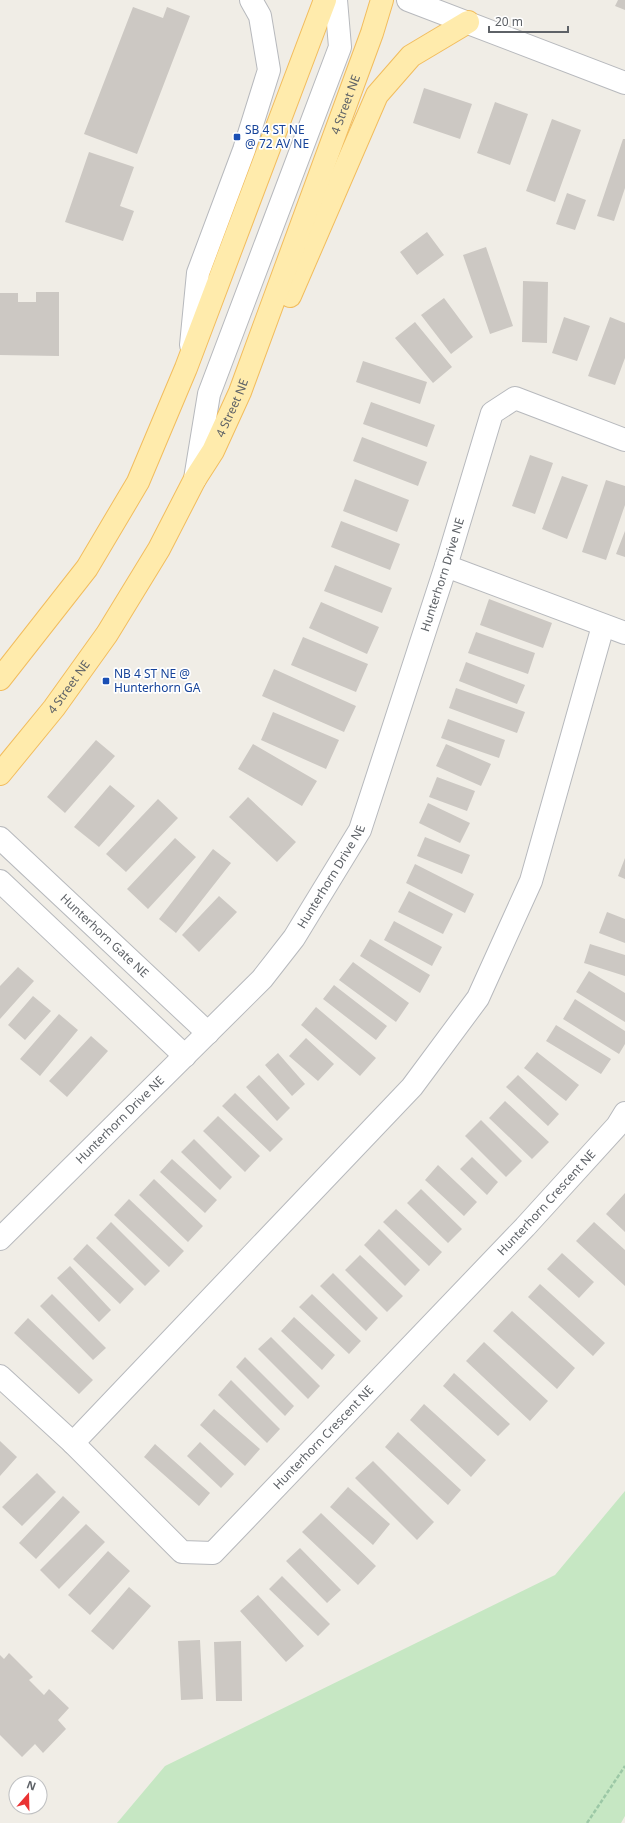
<svg xmlns="http://www.w3.org/2000/svg" width="625" height="1823" viewBox="0 0 625 1823" font-family="'Noto Sans',sans-serif">
	<style>
		.green { fill: #c6e7c3 }
		.building { fill: #ccc8c3 }
		.lines { fill: none; stroke-linecap: round; stroke-linejoin: round }
		.minor-casing { stroke: #b7b9bd; stroke-width: 24 }
		.major-casing { stroke: #f2bd5e; stroke-width: 24 }
		.path { stroke: #9cc8a6; stroke-width: 2.5; stroke-dasharray: 4 2; stroke-linecap: butt }
		.minor { stroke: #fff; stroke-width: 22 }
		.major { stroke: #ffebac; stroke-width: 22 }
		.transit-dot { fill: #1a4fb4; stroke: #fff; stroke-width: 1.5 }
		.labels { text-anchor: middle; stroke-width: 3.5; stroke-linejoin: round; paint-order: stroke }
		.street-label { font-size: 12px; fill: #5e6267; stroke: #fff }
		.transit-label { font-size: 12px; fill: #164399; stroke: #fff; text-anchor: start }
	</style>
	<rect width="100%" height="100%" fill="#f0ede6"/>
	<!-- green -->
	<path class="green" d="M625,1491V1816L621,1823H117L165,1766L555,1575Z"/>
	<!-- building -->
	<path class="building" d="M618,0H625V10L615,6Z
		M133,7L163,18L167,7L190,16L137,154L84,134Z
		M424,88L472,104L460,139L413,123Z
		M495,102L528,114L510,165L477,153Z
		M552,119L581,130L555,202L526,191Z
		M623,139H625V188L614,221L597,216Z
		M89,152L134,167L120,206L134,211L123,241L65,222Z
		M567,193L586,200L575,230L556,224Z
		M427,232L444,255L417,275L400,252Z
		M486,247L513,326L490,334L463,255Z
		M523,281L548,282L547,343L522,342Z
		M36,292H59V356L0,355V293H18V302H36Z
		M444,298L473,337L451,354L421,315Z
		M564,317L590,326L577,361L552,353Z
		M610,317L625,323V358L615,385L588,376Z
		M415,322L452,367L433,383L395,338Z
		M363,361L427,382L420,404L356,382Z
		M371,402L435,425L427,447L363,424Z
		M362,437L427,462L418,486L353,461Z
		M530,455L553,463L535,514L512,506Z
		M562,476L588,485L567,539L542,529Z
		M355,479L409,500L397,532L343,511Z
		M606,480L625,486V505L606,560L582,552Z
		M341,521L400,544L390,570L331,547Z
		M625,531V557L616,554Z
		M335,565L392,588L382,613L324,591Z
		M489,599L552,623L543,648L480,625Z
		M321,602L379,627L367,654L309,628Z
		M476,632L535,653L528,674L468,653Z
		M303,637L368,664L356,692L291,665Z
		M466,662L525,685L517,704L459,681Z
		M274,669L356,706L344,732L262,696Z
		M456,688L525,712L517,733L449,708Z
		M273,712L339,740L326,769L261,740Z
		M448,719L505,740L499,758L441,738Z
		M96,740L115,756L65,813L47,797Z
		M253,744L317,781L302,806L238,769Z
		M446,744L491,764L481,786L436,766Z
		M437,777L475,791L467,811L429,797Z
		M110,785L135,806L99,847L74,827Z
		M248,797L296,842L277,862L229,817Z
		M158,799L178,818L126,872L106,854Z
		M428,803L470,823L460,843L419,823Z
		M425,837L470,855L462,874L417,856Z
		M175,838L196,857L148,909L127,889Z
		M213,849L231,863L176,933L159,919Z
		M625,858V879L618,876Z
		M415,864L474,894L465,913L406,883Z
		M409,891L453,914L443,934L398,912Z
		M219,896L237,912L199,952L182,935Z
		M607,912L625,919V943L599,933Z
		M394,921L442,947L432,966L384,940Z
		M370,939L430,975L420,993L360,956Z
		M590,944L625,955V976L584,963Z
		M353,962L409,1003L396,1022L339,980Z
		M18,967L34,981L0,1019V986Z
		M589,971L625,993V1022L576,992Z
		M334,985L387,1026L376,1040L323,999Z
		M33,996L51,1011L25,1040L8,1025Z
		M575,999L625,1031V1044L619,1054L563,1019Z
		M316,1007L376,1058L360,1076L301,1025Z
		M59,1014L78,1030L40,1076L20,1059Z
		M556,1025L611,1059L601,1074L546,1041Z
		M91,1036L108,1051L67,1097L49,1081Z
		M306,1038L334,1064L318,1081L289,1056Z
		M537,1052L579,1085L566,1101L524,1068Z
		M278,1053L305,1084L292,1096L265,1065Z
		M259,1075L290,1108L277,1121L246,1087Z
		M518,1075L559,1114L548,1126L506,1087Z
		M235,1093L283,1139L270,1152L222,1106Z
		M505,1101L549,1142L532,1159L489,1118Z
		M218,1116L260,1156L245,1172L203,1131Z
		M481,1120L522,1161L506,1177L465,1136Z
		M194,1139L232,1177L220,1190L181,1152Z
		M472,1157L498,1182L487,1195L460,1169Z
		M172,1159L217,1200L205,1213L160,1172Z
		M438,1165L477,1202L464,1216L425,1180Z
		M154,1179L203,1226L188,1242L139,1195Z
		M421,1189L462,1229L448,1243L407,1203Z
		M625,1193V1232L606,1214Z
		M129,1199L184,1251L169,1267L114,1215Z
		M396,1209L442,1252L429,1266L383,1222Z
		M111,1222L160,1271L145,1286L96,1238Z
		M594,1222L625,1250V1286L576,1241Z
		M379,1229L420,1270L405,1286L364,1245Z
		M87,1244L134,1289L120,1304L73,1259Z
		M562,1253L594,1282L579,1298L547,1269Z
		M360,1255L403,1296L387,1312L345,1270Z
		M70,1266L111,1310L99,1322L57,1278Z
		M333,1273L378,1318L366,1331L320,1286Z
		M540,1284L605,1343L593,1356L528,1297Z
		M52,1294L106,1348L93,1360L40,1306Z
		M312,1294L361,1341L349,1354L299,1307Z
		M512,1311L575,1368L557,1389L493,1331Z
		M294,1317L335,1355L322,1370L281,1331Z
		M28,1318L93,1380L79,1394L14,1333Z
		M271,1337L320,1386L308,1399L258,1349Z
		M484,1342L548,1401L530,1421L466,1361Z
		M245,1357L294,1406L285,1416L236,1367Z
		M454,1373L510,1424L498,1436L443,1386Z
		M231,1380L280,1429L267,1443L218,1395Z
		M424,1404L486,1460L471,1477L410,1420Z
		M214,1409L260,1449L245,1466L200,1425Z
		M398,1432L461,1490L448,1505L385,1447Z
		M0,1441L17,1457L0,1476Z
		M200,1442L234,1474L221,1488L187,1456Z
		M155,1444L210,1493L199,1506L144,1457Z
		M373,1461L434,1522L417,1540L355,1478Z
		M37,1473L56,1492L22,1526L2,1507Z
		M348,1487L390,1524L373,1545L330,1507Z
		M63,1496L80,1512L36,1559L19,1543Z
		M321,1513L376,1566L358,1585L302,1532Z
		M86,1524L105,1542L59,1589L40,1570Z
		M300,1548L341,1590L327,1603L286,1561Z
		M108,1551L130,1571L90,1615L68,1595Z
		M282,1576L330,1624L318,1636L269,1589Z
		M129,1587L151,1606L113,1650L91,1631Z
		M258,1595L304,1646L286,1662L240,1611Z
		M200,1640L203,1699L181,1700L178,1641Z
		M241,1641L242,1701H216L214,1642Z
		M9,1653L33,1677L29,1680L44,1695L49,1689L69,1708L58,1720L66,1729L43,1753L35,1744L22,1757L0,1735V1655L4,1659Z"/>
	<g class="lines">
		<!-- minor casing -->
		<g class="minor-casing">
			<g id="minor">
				<path d="M408,0L625,83"/>
				<path d="M191,345L198,273L244,150L269,70L260,16L251,0"/>
				<path d="M195,479L209,394L340,47L336,0"/>
				<path d="M446,566L625,633"/>
				<path id="s1" d="M0,838L208,1033"/>
				<path d="M0,881L185,1056"/>
				<path id="s2" d="M0,1239L262,979L294,938L360,830L446,566L492,413L515,398L625,440"/>
				<path id="s3" d="M0,1376L73,1443L182,1552L213,1553L525,1227L617,1126L625,1113"/>
				<path d="M73,1443L412,1087L478,998L531,881L603,626"/>
			</g>
		</g>
		<!-- major casing -->
		<g class="major-casing">
			<g id="major">
				<path d="M290,296L377,95L411,56L468,22"/>
				<path d="M0,679L87,568L138,482L186,368L325,0"/>
				<path id="s4" d="M0,774L54,708L107,634L159,549L195,479L213,451L240,392L372,33L382,0"/>
			</g>
		</g>
		<!-- path -->
		<path class="path" d="M587,1823L625,1766"/>
		<!-- minor -->
		<use href="#minor" class="minor"/>
		<!-- major -->
		<use href="#major" class="major"/>
	</g>
	<!-- markers -->
	<g class="transit-dot">
		<rect x="233" y="133" width="8" height="8" rx="2"/>
		<rect x="102" y="677" width="8" height="8" rx="2"/>
	</g>
	<g class="labels">
		<!-- street labels -->
		<g class="street-label">
			<text dy="4" stroke="none"><textPath href="#s4" startOffset="759">4 Street NE</textPath></text>
			<text dy="4" stroke="none"><textPath href="#s4" startOffset="435">4 Street NE</textPath></text>
			<text dy="4" stroke="none"><textPath href="#s2" startOffset="816">Hunterhorn Drive NE</textPath></text>
			<text dy="4" stroke="none"><textPath href="#s4" startOffset="111">4 Street NE</textPath></text>
			<text dy="4" stroke="none"><textPath href="#s2" startOffset="493">Hunterhorn Drive NE</textPath></text>
			<text dy="4" stroke="none"><textPath href="#s1" startOffset="143">Hunterhorn Gate NE</textPath></text>
			<text dy="4" stroke="none"><textPath href="#s2" startOffset="169">Hunterhorn Drive NE</textPath></text>
			<text dy="4" stroke="none"><textPath href="#s3" startOffset="768">Hunterhorn Crescent NE</textPath></text>
			<text dy="4" stroke="none"><textPath href="#s3" startOffset="444">Hunterhorn Crescent NE</textPath></text>
		</g>
		<!-- transit labels -->
		<g class="transit-label">
			<text x="245" y="134">SB 4 ST NE<tspan x="245" dy="14">@ 72 AV NE</tspan></text>
			<text x="114" y="678">NB 4 ST NE @<tspan x="114" dy="14">Hunterhorn GA</tspan></text>
		</g>
	</g>
	<!-- north arrow -->
	<g transform="translate(28 1795) rotate(20)"><circle r="19" fill="#ffffff" stroke="#bfc0c2"/>
	<path d="M0-3L7 15L0 10L-7 15Z" fill="#ea3333"/>
	<text y="-6" font-size="11" font-weight="bold" text-anchor="middle" fill="#5e6267">N</text>
	</g>
	<!-- scale -->
	<path d="M489 26v6h79v-6" fill="none" stroke="#5e6267" stroke-width="2"/>
	<text x="495" y="26" font-size="12" fill="#5e6267" stroke="#ffffff" stroke-width="3" paint-order="stroke">20 m</text>
</svg>
